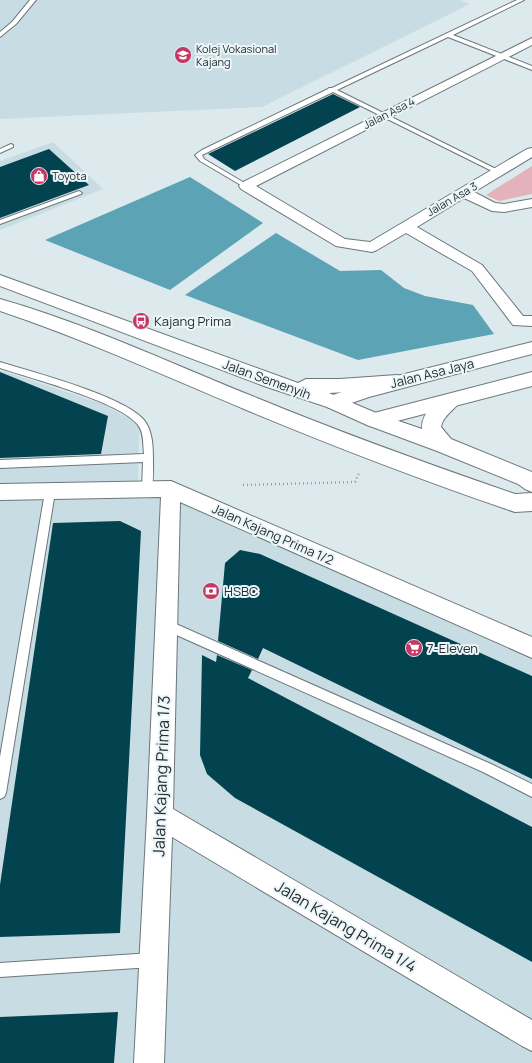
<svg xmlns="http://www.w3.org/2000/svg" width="532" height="1063" viewBox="0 0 532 1063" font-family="Manrope,sans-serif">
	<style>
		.built { fill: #c8dde3 }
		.green { fill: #e3b2bb }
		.water { fill: #5ca3b5 }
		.building { fill: #03424f }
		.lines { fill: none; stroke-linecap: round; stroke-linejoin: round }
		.lane-casing { stroke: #6c777a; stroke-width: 2 }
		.street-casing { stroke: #6c777a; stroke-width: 2 }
		.secondary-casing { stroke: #6c777a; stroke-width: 2 }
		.primary-casing { stroke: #6c777a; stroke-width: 2 }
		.path { stroke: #97a1a4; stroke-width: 2.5; stroke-dasharray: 1 3; stroke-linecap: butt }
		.lane { fill: #fff; fill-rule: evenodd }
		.street { fill: #fff; fill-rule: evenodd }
		.secondary { fill: #fff; fill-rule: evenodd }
		.primary { fill: #fff; fill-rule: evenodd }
		.labels { text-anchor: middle; stroke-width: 4; stroke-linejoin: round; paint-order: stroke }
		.far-poi-label { font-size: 11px; fill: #282d2e; stroke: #eaf6fa; text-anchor: start }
		.far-street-label { font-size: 11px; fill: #282d2e; stroke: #eaf6fa }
		.poi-label { font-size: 13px; fill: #282d2e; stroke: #eaf6fa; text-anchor: start }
		.street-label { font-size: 13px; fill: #282d2e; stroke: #eaf6fa }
		.near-street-label { font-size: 16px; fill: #282d2e; stroke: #eaf6fa }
	</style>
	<rect width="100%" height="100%" fill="#dce9ed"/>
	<!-- built -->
	<path class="built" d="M0,0H459L470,4L262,107L0,119Z
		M53,142L103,189L0,230V161Z
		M0,370L100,403L131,419L139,428L138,496L182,501L532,658V1063H0Z"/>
	<!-- green -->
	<path class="green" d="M532,166V194L499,201L486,195Z"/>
	<!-- water -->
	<path class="water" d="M190,177L263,223L170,290L45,240Z
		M276,233L340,271L381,270L404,288L425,296L473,305L494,334L358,360L185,295Z"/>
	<!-- building -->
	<path class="building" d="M333,94L360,107L235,171L208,154Z
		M49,149L89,185L0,218V167Z
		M0,372L108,416L101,454L0,458Z
		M120,521L141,531L120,933L0,937V885L53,523Z
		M240,550L260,554L532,676V779L263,648L258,659L218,641L225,563Z
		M202,655L216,662L217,655L252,670L248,678L532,827V962L235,798L207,774L200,755Z
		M118,1012L114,1063H0V1017Z"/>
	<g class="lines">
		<!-- lane casing -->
		<g class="lane-casing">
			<path id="lane" d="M30,0H36L16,24L0,37V32L12,22Z
				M517,0H524L453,35L532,66V70L448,37L337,90L500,171V173H496L333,92L202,155L204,159L248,185V187H244L200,161L195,155L202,150L328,89L329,88H332Z
				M11,144L13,145V147L0,153V149Z
				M79,191L82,193L81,194L0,224V220Z
				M0,362C33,372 124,396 144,420C153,431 153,448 153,461C153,470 154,484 150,492H144L142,489L143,462L0,468V460L144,454C143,445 144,432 138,425C121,402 30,378 0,368Z
				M50,488L53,489L55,492L6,793L4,797L0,799V757L45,492L47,489Z
				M167,620L491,764L532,784V797L483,772L163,629L162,625L163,621Z
				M152,953L157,955L159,960L157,965L152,967L0,977V963Z"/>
		</g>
		<!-- street casing -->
		<g class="street-casing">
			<path id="street" d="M532,38V45L256,186L345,239L370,242L527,149L532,148V157L474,192L495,203L504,204L532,199V207L504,212L492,211L464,198L417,227L482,265L523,316H532V326L513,325L472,271L406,233L377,250L372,252L336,246L241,189L239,186L241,183Z
				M171,481L532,637V658L180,502L173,809L532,1020V1051L522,1046L172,837L164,1063H134L147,816L161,497L0,500V484Z"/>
		</g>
		<!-- secondary casing -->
		<g class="secondary-casing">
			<path id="secondary" d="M532,342V354L369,397L334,409L327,407L324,402L327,397L365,384Z
				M532,372V386L374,427L367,425L364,420L367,415L374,413Z"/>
		</g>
		<!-- primary casing -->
		<g class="primary-casing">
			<path id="primary" d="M0,275L298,383L306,379H340L397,375L404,377L406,382L404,387L397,389L329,393L381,415L422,429C421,412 441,390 458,395L461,400C455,410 443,415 441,427L451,439L532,472V492L525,489L518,484L437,451L367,425L327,407L264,386L0,286Z
				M0,299C88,324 172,364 257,398C342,433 428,464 515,494L532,493V511L515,512C424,481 333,446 244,409C163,375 83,339 0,311Z"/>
		</g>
		<!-- path -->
		<path class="path" d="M243,485L355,482L360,471"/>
		<!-- lane -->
		<use href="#lane" class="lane"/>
		<!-- street -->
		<use href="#street" class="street"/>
		<!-- secondary -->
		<use href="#secondary" class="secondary"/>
		<!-- primary -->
		<use href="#primary" class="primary"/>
	</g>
	<!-- icons -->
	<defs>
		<g id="university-disc" transform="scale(0.9)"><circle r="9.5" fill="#c53762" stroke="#eaf6fa"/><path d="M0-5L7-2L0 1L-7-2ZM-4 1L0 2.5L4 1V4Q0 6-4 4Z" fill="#fff"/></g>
		<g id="shop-disc" transform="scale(0.9)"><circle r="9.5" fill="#c53762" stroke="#eaf6fa"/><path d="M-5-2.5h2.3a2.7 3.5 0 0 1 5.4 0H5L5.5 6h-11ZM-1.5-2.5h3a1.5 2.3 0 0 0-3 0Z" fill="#fff"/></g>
		<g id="bus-disc" transform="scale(0.9)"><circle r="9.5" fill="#c53762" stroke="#eaf6fa"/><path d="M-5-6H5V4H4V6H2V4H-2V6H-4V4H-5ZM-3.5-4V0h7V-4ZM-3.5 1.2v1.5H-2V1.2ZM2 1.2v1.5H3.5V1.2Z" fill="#fff"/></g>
		<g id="bank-disc" transform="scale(0.9)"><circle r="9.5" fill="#c53762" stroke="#eaf6fa"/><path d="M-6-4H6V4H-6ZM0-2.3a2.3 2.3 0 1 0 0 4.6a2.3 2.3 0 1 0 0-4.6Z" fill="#fff"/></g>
		<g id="supermarket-disc" transform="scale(0.9)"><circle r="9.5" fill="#c53762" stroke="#eaf6fa"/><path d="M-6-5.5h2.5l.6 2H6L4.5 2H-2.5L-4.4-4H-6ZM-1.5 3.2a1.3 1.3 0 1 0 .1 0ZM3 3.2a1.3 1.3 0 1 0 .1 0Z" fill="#fff"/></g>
	</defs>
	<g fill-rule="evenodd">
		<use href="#university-disc" x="183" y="55"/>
		<use href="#shop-disc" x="39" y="176"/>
		<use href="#bus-disc" x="141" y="321"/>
		<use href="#bank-disc" x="211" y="591"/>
		<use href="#supermarket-disc" x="414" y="648"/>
	</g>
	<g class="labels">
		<!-- far-poi labels -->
		<g class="far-poi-label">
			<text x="196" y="53">Kolej Vokasional<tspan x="196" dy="13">Kajang</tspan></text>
			<text x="52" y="180">Toyota</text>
		</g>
		<!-- far-street labels -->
		<g class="far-street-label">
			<text transform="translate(389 113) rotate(-27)" y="4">Jalan Asa 4</text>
			<text transform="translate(452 199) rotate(-30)" y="4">Jalan Asa 3</text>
		</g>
		<!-- poi labels -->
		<g class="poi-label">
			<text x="154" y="326">Kajang Prima</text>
			<text x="224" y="596">HSBC</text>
			<text x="427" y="653">7-Eleven</text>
		</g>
		<!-- street labels -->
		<g class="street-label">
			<text transform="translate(432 373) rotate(-14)" y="5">Jalan Asa Jaya</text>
			<text transform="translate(267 379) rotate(20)" y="5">Jalan Semenyih</text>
			<text transform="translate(273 534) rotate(24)" y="5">Jalan Kajang Prima 1/2</text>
		</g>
		<!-- near-street labels -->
		<g class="near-street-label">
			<text transform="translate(161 776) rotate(-88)" y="6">Jalan Kajang Prima 1/3</text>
			<text transform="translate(346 926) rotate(31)" y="6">Jalan Kajang Prima 1/4</text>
		</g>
	</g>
</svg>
